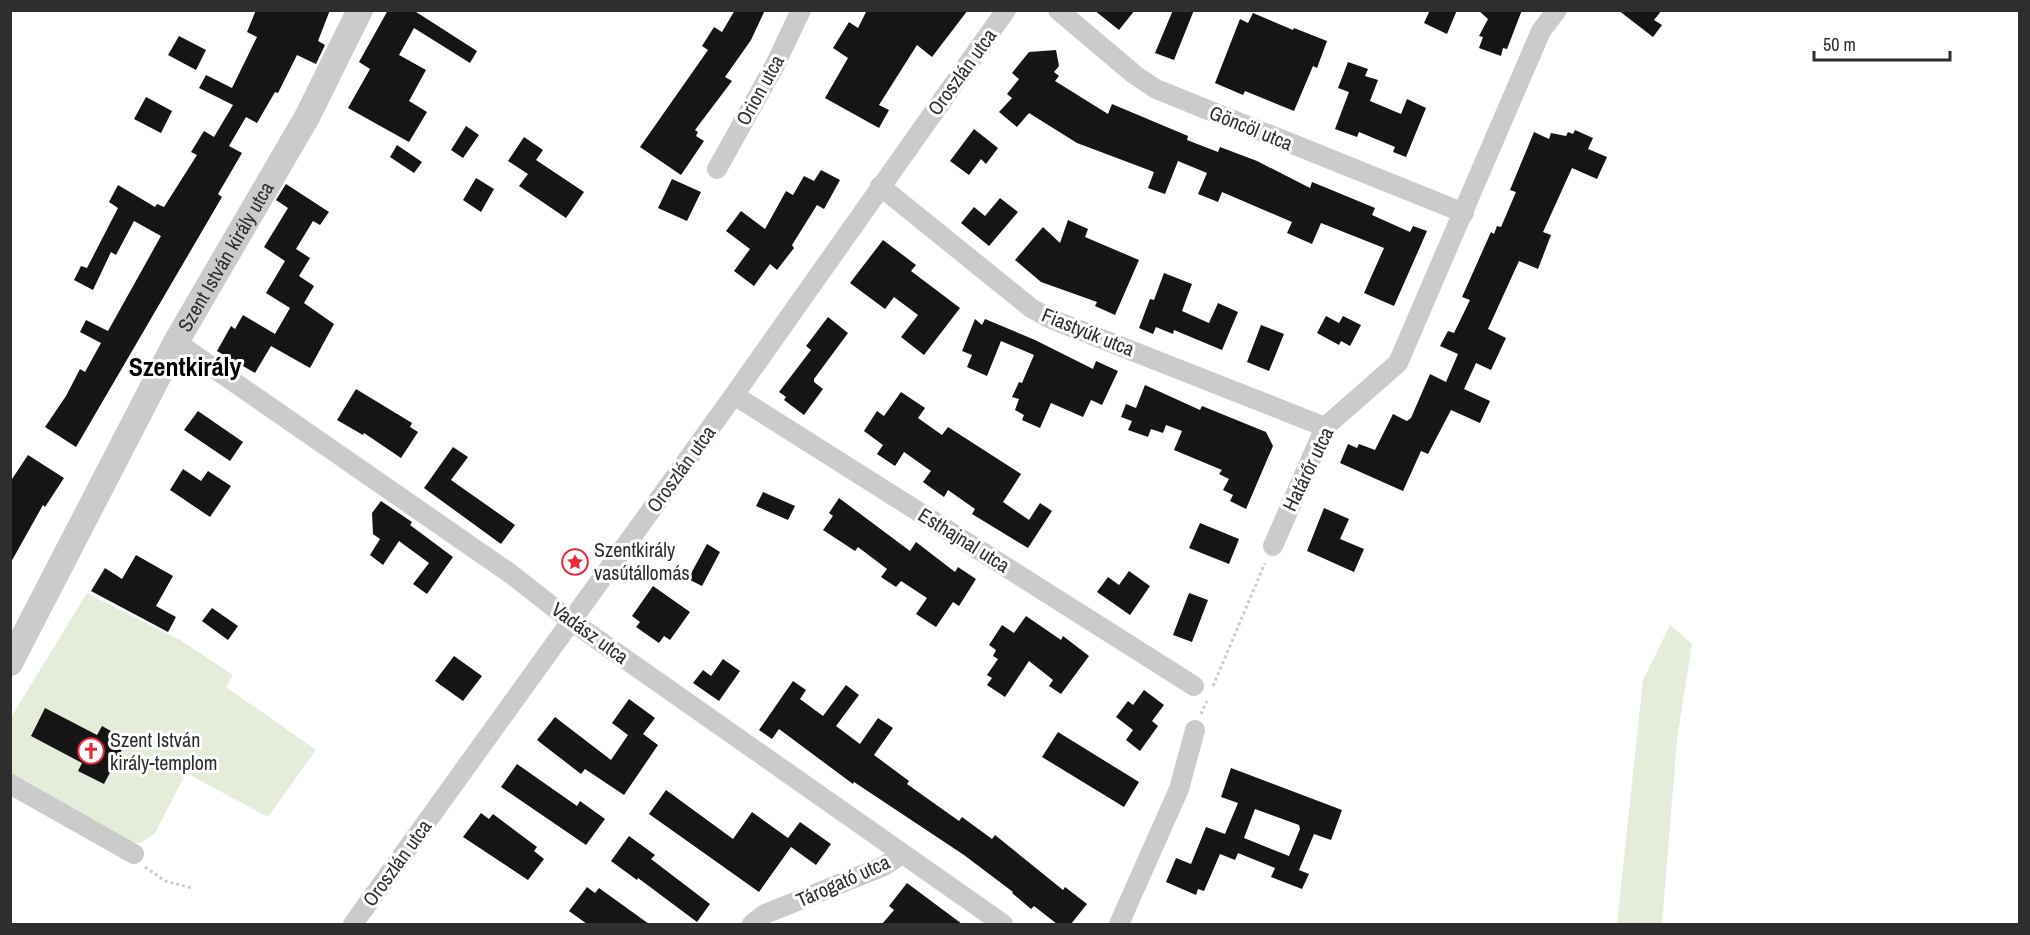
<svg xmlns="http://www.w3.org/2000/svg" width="2030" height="935" viewBox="0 0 2030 935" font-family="'Archivo Narrow',sans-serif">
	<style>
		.green { fill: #e4ecda }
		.building { fill: #151515; fill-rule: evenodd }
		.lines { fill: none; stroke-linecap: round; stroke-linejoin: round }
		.path { stroke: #cbcbcb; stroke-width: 3; stroke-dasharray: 3 3; stroke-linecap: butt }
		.minor { stroke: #cbcbcb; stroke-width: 20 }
		.tertiary { stroke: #cbcbcb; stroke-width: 26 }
		.labels { text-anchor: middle; stroke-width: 6; stroke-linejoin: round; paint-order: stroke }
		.street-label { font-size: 20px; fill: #2e2e2e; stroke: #fff }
		.poi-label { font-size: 20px; fill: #2e2e2e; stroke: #fff; text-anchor: start }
		.district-label { font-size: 26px; font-weight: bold; fill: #000; stroke: #fff }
	</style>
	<rect width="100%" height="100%" fill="#fff"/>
	<!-- green -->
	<path class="green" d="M87,593L180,640L233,675L226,687L316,750L268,817L186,773L155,833L141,843L130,842L11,775L10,719Z
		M1670,625L1692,644L1677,739L1662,924H1617L1643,680Z"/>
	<!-- building -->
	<path class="building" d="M256,10H330L318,41L325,45L316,64L297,55L278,93L275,92L257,123L246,117L229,146L242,153L218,194L222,197L76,447L45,427L66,396L80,369L85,372L101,343L80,332L86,320L108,331L161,236L134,221L116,255L111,252L93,290L74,280L81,266L87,268L118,208L109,202L118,185L155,207L157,204L164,207L197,155L191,152L204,131L214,137L233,105L199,88L206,75L232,88L257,37L247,32Z
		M388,10H413L477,51L470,63L414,28L399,55L426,70L409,101L427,112L409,142L348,108L370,69L359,62Z
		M735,10H765L751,40L725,77L732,81L695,130L698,132L696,136L704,141L681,175L640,147L708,50L702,46L714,27L722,32Z
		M867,10H968L932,57L917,45L879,105L889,110L879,128L825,98L848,58L833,48L849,22L858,28Z
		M1094,10H1135L1119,30Z
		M1173,10H1194L1174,60L1155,53Z
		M1430,10H1457L1447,34L1424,23Z
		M1478,10H1522L1507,49L1503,48L1501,56L1479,48L1483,37L1479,36L1488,19Z
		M1618,10H1662L1654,20L1662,25L1653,37Z
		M1253,13L1293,30L1294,28L1327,41L1317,68L1313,66L1294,111L1245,91L1243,95L1215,83L1240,19L1248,23Z
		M179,36L206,50L196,70L168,55Z
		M1056,50L1059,66L1054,72L1059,76L1055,81L1108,114L1112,104L1188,136L1187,140L1218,152L1220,147L1257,161L1310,188L1312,182L1334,191L1375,208L1372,215L1410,232L1413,226L1427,231L1394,306L1364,293L1384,248L1321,223L1312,244L1287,233L1292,222L1222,192L1218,202L1198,194L1207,173L1178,161L1165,194L1148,188L1154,172L1077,143L1029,113L1017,127L999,112L1012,98L1007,94L1019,79L1012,73L1029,52Z
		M1348,62L1368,69L1365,76L1378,80L1370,101L1401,114L1407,99L1426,108L1406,157L1393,152L1395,147L1359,132L1357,137L1335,129L1349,92L1338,88Z
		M146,97L172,111L161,133L134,119Z
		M466,126L479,135L463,158L451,150Z
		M974,129L998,148L986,164L981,159L969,175L950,161Z
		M1575,130L1593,138L1588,149L1607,157L1597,179L1572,168L1543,232L1551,235L1538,269L1519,261L1488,329L1506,338L1491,370L1476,363L1464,389L1490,401L1480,423L1451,410L1428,454L1421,451L1403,491L1340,463L1348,444L1357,448L1359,444L1375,450L1393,414L1407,421L1411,418L1430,374L1446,382L1458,354L1440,346L1448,331L1454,333L1470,300L1462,297L1491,232L1494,234L1497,226L1501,227L1516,192L1510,190L1534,132L1549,139L1551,133L1566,136L1568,132L1573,134Z
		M524,137L543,150L536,160L584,192L566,218L519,186L528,174L508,161Z
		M397,145L422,162L414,173L390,157Z
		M821,170L840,180L824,209L817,205L792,245L794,248L777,270L770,264L754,286L734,271L750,249L726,231L741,211L765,229L786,191L793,195L804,176L814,181Z
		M476,178L494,189L481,212L463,200Z
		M672,179L701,192L687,221L658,208Z
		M286,184L329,212L320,225L313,221L296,249L310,258L299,276L314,286L304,303L334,324L310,368L271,346L255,373L217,351L231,326L235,329L243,315L275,334L290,308L266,293L285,261L264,247L288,208L276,200Z
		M1000,198L1018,212L989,246L961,223L974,207L985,216Z
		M1068,220L1088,229L1085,237L1139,260L1115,315L1095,306L1097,302L1041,282L1015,260L1043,227L1060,243Z
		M883,240L916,265L911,271L960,308L924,355L901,337L918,315L894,297L885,309L850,283Z
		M1164,273L1192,284L1182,311L1209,323L1218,303L1238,312L1222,350L1174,330L1173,334L1156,327L1153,334L1139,328L1150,299L1154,300Z
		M1326,316L1339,323L1343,316L1361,325L1350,346L1341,341L1339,345L1317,333Z
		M828,317L848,333L814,379V382L823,389L804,415L784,400L786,397L779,392L811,350L806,346Z
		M975,319L982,325L985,319L1035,340L1093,369L1096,361L1118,371L1102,405L1091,400L1083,417L1051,403L1040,428L1022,420L1024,415L1015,410L1019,399L1012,397L1019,382L1022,383L1034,355L1001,341L987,376L967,367L972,355L962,351Z
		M1261,325L1284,334L1269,371L1247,362Z
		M1145,385L1200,410L1202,406L1266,432L1273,446L1246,509L1230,501L1233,495L1223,490L1229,479L1219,474L1222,470L1174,450L1182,431L1166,425L1163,433L1151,429L1148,437L1128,430L1132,421L1121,417L1126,404L1136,408Z
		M356,389L412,423L410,427L418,432L401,458L364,433L363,435L337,420Z
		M901,392L925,408L918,418L942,435L948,427L1021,474L1003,502L1029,520L1040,503L1052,511L1028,548L972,514L975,509L948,490L944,497L923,482L931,471L904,452L895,466L877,454L883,445L864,431L877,411L884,416Z
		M198,411L243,442L230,461L184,430Z
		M453,447L468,457L451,480L515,525L501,544L424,488Z
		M28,455L64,478L45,507L43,505L10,564V482Z
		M183,469L201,481L208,471L231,486L210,517L170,490Z
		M763,492L795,506L788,520L756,506Z
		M839,498L910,551L916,542L955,572L958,567L976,579L959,606L953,602L936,627L916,614L927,598L901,581L896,587L881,577L887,569L858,547L855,551L823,530L833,516L829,513Z
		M381,501L412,522L410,525L453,557L427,594L413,584L429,563L399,541L383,565L370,555L380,539L373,534L372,513Z
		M1324,508L1349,519L1340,539L1364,549L1354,572L1307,551Z
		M1200,523L1239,539L1229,564L1189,548Z
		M707,544L720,552L702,586L688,579Z
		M136,555L173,576L156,606L176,617L168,632L91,591L105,568L122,579Z
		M1129,571L1150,586L1130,615L1097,592L1108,577L1119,585Z
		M653,586L690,612L670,640L664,636L659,643L636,627L640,622L632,616Z
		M1189,593L1208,600L1192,642L1173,635Z
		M212,608L238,626L228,640L202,621Z
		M1026,616L1061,640L1063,636L1089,656L1061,694L1049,686L1053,680L1029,661L1005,697L987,685L992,678L987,675L998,659L993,656L996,650L989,645L1002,625L1014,633Z
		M454,656L482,676L463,701L435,681Z
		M723,659L740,671L719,701L693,683L703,670L711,676Z
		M793,681L806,690L800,699L823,716L846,685L859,695L836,726L860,744L878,718L893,728L874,755L909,781L907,784L959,821L962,817L992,839L995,835L1063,890L1065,887L1087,904L1071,924H1057L1034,906L1031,909L1012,893L1013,892L964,855L854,782L853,784L779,729L772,739L759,730Z
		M1144,690L1164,705L1152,721L1158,726L1140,751L1126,740L1133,730L1116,717L1128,701L1133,705Z
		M629,699L655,718L643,734L658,745L624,795L585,769L581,774L537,740L555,717L611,760L628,735L612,723Z
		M45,708L97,735L102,726L127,740L104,784L78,771L82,763L31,736Z
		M1058,732L1139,782L1124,807L1042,757Z
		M517,764L577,806L580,801L605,819L586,845L501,787Z
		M1231,768L1342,810L1331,840L1314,834L1299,870L1309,874L1302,889L1271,877L1275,868L1238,853L1235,860L1220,854L1204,891L1198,889L1196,895L1166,882L1176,858L1191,864L1206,827L1225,834L1238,803L1221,797ZM1255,809L1299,825L1300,829L1289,856L1244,838Z
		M666,790L733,839L752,812L788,838L800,822L831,844L816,865L791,847L759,892L649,814Z
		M481,813L489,819L493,814L537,847L534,851L544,859L528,880L463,837Z
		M629,836L655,855L651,859L710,904L697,922L638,878L637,880L611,861Z
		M907,883L962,924H882L894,910L889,906Z
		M587,887L595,893L599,888L649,924H587L569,911Z"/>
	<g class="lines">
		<!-- path -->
		<path class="path" d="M1213,686L1265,563
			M1201,714L1207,701
			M145,867L165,881L192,888"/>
		<!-- minor -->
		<path class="minor" d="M1058,10L1135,75L1156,89L1464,213
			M717,169L775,65L801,10
			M880,186L1031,308L1051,319L1325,427
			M176,342L511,574L571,621L1003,924
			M734,395L1194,686
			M1273,546L1325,427L1398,363L1541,31L1557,10
			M10,784L134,854
			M353,924L734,395L1006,10
			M752,924L765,914L884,866L902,854
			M1119,924L1179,789L1195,730"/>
		<!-- tertiary -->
		<path class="tertiary" id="s1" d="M10,663L176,342L307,117L360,10"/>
	</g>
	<!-- icons -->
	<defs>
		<g id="sight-ring" transform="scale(1.35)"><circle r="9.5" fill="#fff" stroke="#ed273a" stroke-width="1.5"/><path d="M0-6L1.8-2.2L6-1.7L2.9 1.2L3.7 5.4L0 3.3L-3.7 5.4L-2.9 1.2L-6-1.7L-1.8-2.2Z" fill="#ed273a"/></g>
		<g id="church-ring" transform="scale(1.35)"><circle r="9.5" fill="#fff" stroke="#ed273a" stroke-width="1.5"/><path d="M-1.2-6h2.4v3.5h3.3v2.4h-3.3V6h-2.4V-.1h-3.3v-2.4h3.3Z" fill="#ed273a"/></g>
	</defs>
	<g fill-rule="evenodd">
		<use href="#sight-ring" x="575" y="562"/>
		<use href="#church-ring" x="91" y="751"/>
	</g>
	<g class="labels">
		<!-- street labels -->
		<g class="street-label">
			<text transform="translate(962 72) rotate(-54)" y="7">Oroszlán utca</text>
			<text transform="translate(760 90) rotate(-61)" y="7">Orion utca</text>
			<text transform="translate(1251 128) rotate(22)" y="7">Göncöl utca</text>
			<text dy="7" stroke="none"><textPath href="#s1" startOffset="460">Szent István király utca</textPath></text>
			<text transform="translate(1088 332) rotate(22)" y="7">Fiastyúk utca</text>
			<text transform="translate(681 469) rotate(-54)" y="7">Oroszlán utca</text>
			<text transform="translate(1308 469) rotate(-64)" y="7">Határőr utca</text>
			<text transform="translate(964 540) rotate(32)" y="7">Esthajnal utca</text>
			<text transform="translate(590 633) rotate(36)" y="7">Vadász utca</text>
			<text transform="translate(397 863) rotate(-54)" y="7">Oroszlán utca</text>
			<text transform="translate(843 881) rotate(-24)" y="7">Tárogató utca</text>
		</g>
		<!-- poi labels -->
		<g class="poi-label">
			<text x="594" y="557">Szentkirály<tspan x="594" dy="23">vasútállomás</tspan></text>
			<text x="110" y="747">Szent István<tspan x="110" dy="23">király-templom</tspan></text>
		</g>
		<!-- district labels -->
		<g class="district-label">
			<text x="185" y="376">Szentkirály</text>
		</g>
	</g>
	<!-- border -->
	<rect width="2030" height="935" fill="none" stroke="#2e2e2e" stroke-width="24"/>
	<!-- scale -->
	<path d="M1814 51v9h136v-9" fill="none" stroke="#2e2e2e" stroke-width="3"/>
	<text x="1823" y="51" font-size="18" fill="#2e2e2e" stroke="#ffffff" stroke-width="4.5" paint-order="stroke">50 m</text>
</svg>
